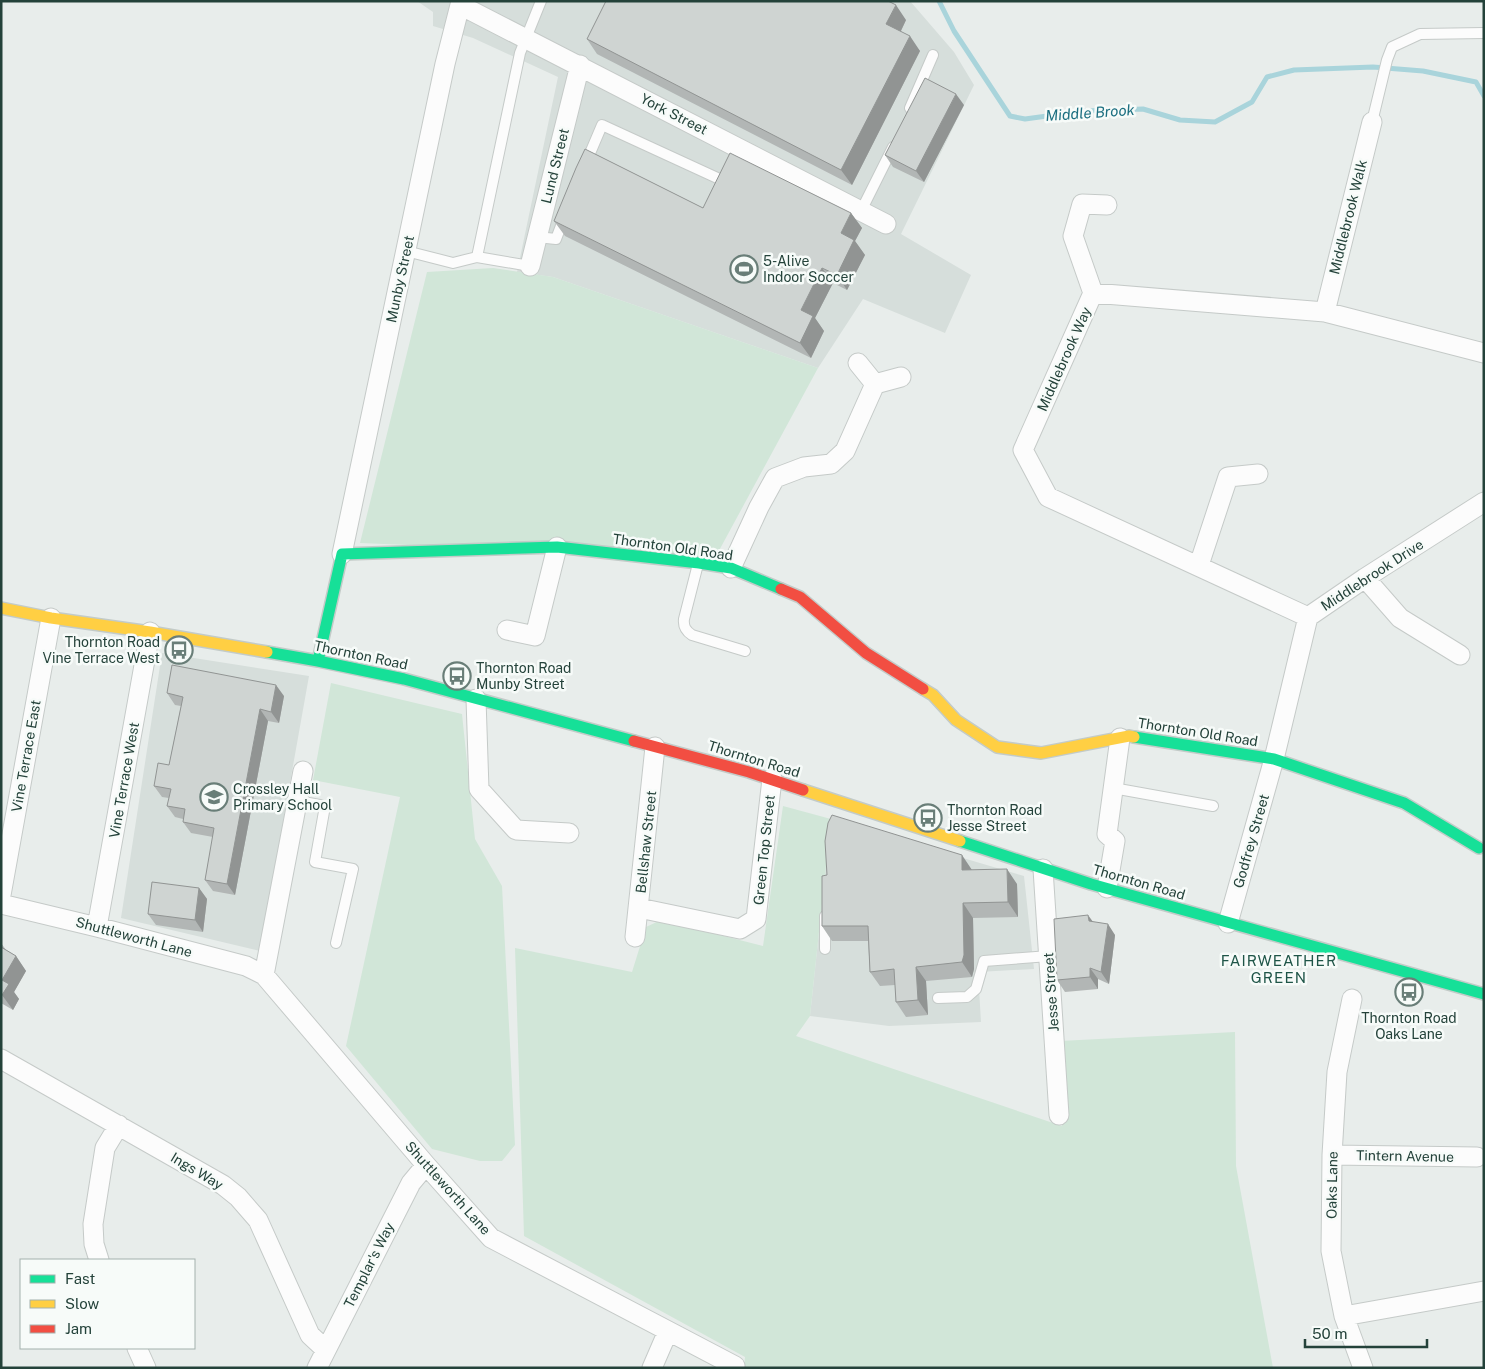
<svg xmlns="http://www.w3.org/2000/svg" width="1485" height="1369" viewBox="0 0 1485 1369" font-family="'Public Sans',sans-serif">
	<style>
		.built { fill: #d6dedb }
		.green { fill: #d1e6d8 }
		.lines { fill: none; stroke-linecap: round; stroke-linejoin: round }
		.stream { stroke: #a9d4db; stroke-width: 5 }
		.lane-casing { stroke: #c5cac8; stroke-width: 12 }
		.street-casing { stroke: #c5cac8; stroke-width: 21 }
		.fast-casing { stroke: #c3cbc8; stroke-width: 14 }
		.slow-casing { stroke: #c3cbc8; stroke-width: 14 }
		.jam-casing { stroke: #c3cbc8; stroke-width: 14 }
		.lane { stroke: #fcfcfc; stroke-width: 10 }
		.street { stroke: #fcfcfc; stroke-width: 19 }
		.fast { stroke: #16e098; stroke-width: 11 }
		.slow { stroke: #ffcf43; stroke-width: 11 }
		.jam { stroke: #f24e42; stroke-width: 11 }
		.wall { fill: #b2b6b5 }
		.shaded-wall { fill: #919493 }
		.building { fill: #cfd4d2; stroke: #919493 }
		.labels { text-anchor: middle; stroke-width: 5; stroke-linejoin: round; paint-order: stroke }
		.street-label { font-size: 14px; fill: #24423a; stroke: #f7fbf9 }
		.poi-label { font-size: 14px; fill: #24423a; stroke: #f7fbf9; text-anchor: start }
		.water-label { font-size: 15px; font-style: italic; fill: #1c6f80; stroke: #f7fbf9 }
		.neighbourhood-label { font-size: 15px; letter-spacing: 1px; fill: #1f5548; stroke: #f7fbf9 }
	</style>
	<rect width="100%" height="100%" fill="#e8edeb"/>
	<!-- built -->
	<path class="built" d="M417,1H910L954,52L974,85L901,234L971,275L945,333L863,299L818,368L553,277L517,272L558,77L473,38L433,26V12Z
		M162,653L309,676L260,951L121,918Z
		M831,819L1024,876L1034,969L978,972L981,1022L889,1026L810,1016Z"/>
	<!-- green -->
	<path class="green" d="M493,268L553,277L818,368L715,558L360,543L427,272Z
		M331,683L462,714L475,839L502,886L515,1145L502,1161H480L432,1149L346,1046L400,797L313,780Z
		M783,806L831,819L810,1016L796,1036L1062,1126L1060,1041L1235,1032L1236,1166L1273,1368H744L745,1357L524,1236L515,948L632,972L646,927L661,920L763,946Z"/>
	<g class="lines">
		<!-- stream -->
		<path class="stream" d="M939,1L954,31L1010,116L1025,119L1084,111L1143,109L1180,120L1215,122L1252,102L1267,77L1294,70L1373,67L1423,71L1476,82L1484,96"/>
		<!-- lane casing -->
		<g class="lane-casing">
			<path id="lane" d="M910,108L933,55
				M1372,122L1387,60L1392,47L1420,34L1484,33
				M585,165L602,125L726,182L728,179
				M861,211L893,147
				M537,237L556,239L564,218
				M406,251L453,263L477,257L530,266
				M477,257L520,53L541,1
				M698,564L684,619C683,627 686,631 692,635L745,651
				M1113,788L1213,806
				M298,801L325,806L315,862L353,869L336,943
				M825,916V949
				M938,998L967,997L976,989L984,961L1049,956"/>
		</g>
		<!-- street casing -->
		<g class="street-casing">
			<path id="street" d="M530,266L580,65
				M1093,293L1073,236L1082,204L1107,205
				M1325,312L1372,122
				M875,384L901,377
				M342,554L445,64L460,5L886,224
				M1199,565L1228,477L1258,474
				M731,568L759,507L775,478L804,467L831,464L845,451L875,384L858,363
				M1365,578L1400,618L1460,655
				M1308,617L1048,497L1023,450L1093,293L1325,312L1484,353
				M507,630L535,636L557,547
				M476,699L479,789L516,830L569,833
				M303,771L264,975L426,1165L491,1238L735,1366
				M1043,869L1059,1115
				M1107,888L1115,841L1107,834L1120,738
				M1,895L51,618
				M1,904L97,927L246,966L264,975
				M639,908L740,929L756,919L772,779
				M1228,923L1274,759L1308,617L1365,578L1484,502
				M97,927L150,632
				M635,937L655,747
				M1352,999L1337,1072L1332,1155L1331,1251L1344,1316L1363,1368
				M1,1059L223,1185L238,1197L258,1220L310,1335L325,1349
				M1332,1155L1477,1157
				M99,1260L94,1244L93,1224L105,1148L119,1125
				M1344,1316L1484,1291
				M137,1348L146,1368
				M317,1368L411,1183L426,1165
				M652,1368L668,1331"/>
		</g>
		<!-- fast casing -->
		<g class="fast-casing">
			<path id="fast" d="M267,652L318,661L404,679L634,741
				M318,661L342,554L557,547L699,563L731,568L781,589
				M1134,737L1274,759L1404,803L1479,848
				M960,841L1091,884L1484,994"/>
		</g>
		<!-- slow casing -->
		<g class="slow-casing">
			<path id="slow" d="M1,608L51,618L150,632L267,652
				M923,689L933,695L956,720L997,747L1041,753L1129,736L1134,737
				M803,790L960,841"/>
		</g>
		<!-- jam casing -->
		<g class="jam-casing">
			<path id="jam" d="M781,589L800,597L866,653L923,689
				M634,741L749,772L803,790"/>
		</g>
		<!-- lane -->
		<use href="#lane" class="lane"/>
		<!-- street -->
		<use href="#street" class="street"/>
		<!-- fast -->
		<use href="#fast" class="fast"/>
		<!-- slow -->
		<use href="#slow" class="slow"/>
		<!-- jam -->
		<use href="#jam" class="jam"/>
	</g>
	<!-- wall -->
	<path class="wall" d="M906,20L901,31L920,51L852,185L597,54L587,39Z
		M964,105L924,182L893,167L885,155Z
		M703,208L851,213L862,228L855,241L865,255L847,290L833,283L815,318L824,331L811,358L565,236L554,221Z
		M167,693L284,696L279,723L268,721L235,895L213,891L205,880L213,837L191,833L183,822V819L175,817L167,806L169,798L162,797L154,786L169,765L181,706L175,705Z
		M972,870L1017,884L1018,917L973,918L974,969L972,977L926,981L928,1015L906,1017L896,1002L895,985L880,986L870,972L868,941H832L822,926Z
		M199,888L207,899L203,932L156,925L148,914Z
		M1093,922L1115,935L1109,984L1098,979V989L1065,992L1057,980Z
		M1,943L6,950L16,956L26,971L14,992L19,999L13,1010L1,1003Z"/>
	<!-- shaded-wall -->
	<path class="shaded-wall" d="M896,5L906,20L897,39L886,24Z
		M910,36L920,51L852,185L841,170Z
		M956,94L964,105L924,182L916,171Z
		M851,213L862,228L855,241L865,255L847,290L837,275L841,233Z
		M822,268L833,283L815,318L824,331L811,358L800,343L801,310Z
		M276,685L284,696L279,723L271,712Z
		M260,709L268,721L235,895L227,884Z
		M962,855L972,870V885L962,870Z
		M1007,869L1017,884L1018,917L1008,902Z
		M199,888L207,899L203,932L195,920Z
		M963,903L973,918L974,969L972,977L962,962Z
		M1088,915L1096,926L1089,921Z
		M1108,924L1115,935L1109,984L1101,972Z
		M16,956L26,971L14,992L19,999L13,1010L2,995V980Z
		M916,967L926,981L928,1015L918,1000Z
		M1090,968L1098,979V989L1090,977Z"/>
	<!-- building -->
	<path class="building" d="M606,1H888L896,5L886,24L910,36L841,170L587,39Z
		M925,78L956,94L916,171L885,155Z
		M585,149L703,208L730,153L851,213L841,233L854,240L837,275L822,268L801,310L813,316L800,343L554,221L576,168Z
		M172,665L276,685L271,712L260,709L227,884L205,880L214,828L183,822L185,809L167,806L171,789L154,786L158,763L169,765L183,697L167,693Z
		M832,815L962,855V870L1007,869L1008,902L963,903L964,955L962,962L916,967L918,1000L896,1002L894,969L870,972L868,926H822V876L827,875L825,841L828,823Z
		M152,882L199,888L195,920L148,914Z
		M1088,915L1089,921L1108,924L1101,972L1090,968V977L1057,980L1054,919Z
		M1,947L16,956L2,980L9,984L2,995L1,994Z"/>
	<!-- icons -->
	<defs>
		<g id="stadium-ring" transform="scale(1.4375)"><circle r="9.5" fill="#f7fbf9" stroke="#697e78" stroke-width="1.5"/><path d="M0-5a6.5 5 0 1 0 0 10a6.5 5 0 1 0 0-10ZM-3.5-1.8h7v3.6h-7Z" fill="#697e78"/></g>
		<g id="bus-ring" transform="scale(1.4375)"><circle r="9.5" fill="#f7fbf9" stroke="#697e78" stroke-width="1.5"/><path d="M-5-6H5V4H4V6H2V4H-2V6H-4V4H-5ZM-3.5-4V0h7V-4ZM-3.5 1.2v1.5H-2V1.2ZM2 1.2v1.5H3.5V1.2Z" fill="#697e78"/></g>
		<g id="school-ring" transform="scale(1.4375)"><circle r="9.5" fill="#f7fbf9" stroke="#697e78" stroke-width="1.5"/><path d="M0-5L7-2L0 1L-7-2ZM-4 1L0 2.5L4 1V4Q0 6-4 4Z" fill="#697e78"/></g>
	</defs>
	<g fill-rule="evenodd">
		<use href="#stadium-ring" x="744" y="269"/>
		<use href="#bus-ring" x="179" y="650"/>
		<use href="#bus-ring" x="457" y="676"/>
		<use href="#school-ring" x="214" y="797"/>
		<use href="#bus-ring" x="928" y="818"/>
		<use href="#bus-ring" x="1409" y="992"/>
	</g>
	<g class="labels">
		<!-- street labels -->
		<g class="street-label">
			<text transform="translate(674 114) rotate(27)" y="5">York Street</text>
			<text transform="translate(555 166) rotate(-76)" y="5">Lund Street</text>
			<text transform="translate(1348 217) rotate(-76)" y="5">Middlebrook Walk</text>
			<text transform="translate(400 279) rotate(-78)" y="5">Munby Street</text>
			<text transform="translate(1064 359) rotate(-66)" y="5">Middlebrook Way</text>
			<text transform="translate(673 547) rotate(8)" y="5">Thornton Old Road</text>
			<text transform="translate(1372 575) rotate(-33)" y="5">Middlebrook Drive</text>
			<text transform="translate(361 655) rotate(12)" y="5">Thornton Road</text>
			<text transform="translate(1198 732) rotate(9)" y="5">Thornton Old Road</text>
			<text transform="translate(26 756) rotate(-80)" y="5">Vine Terrace East</text>
			<text transform="translate(754 759) rotate(17)" y="5">Thornton Road</text>
			<text transform="translate(124 780) rotate(-80)" y="5">Vine Terrace West</text>
			<text transform="translate(1251 841) rotate(-74)" y="5">Godfrey Street</text>
			<text transform="translate(646 842) rotate(-84)" y="5">Bellshaw Street</text>
			<text transform="translate(764 850) rotate(-84)" y="5">Green Top Street</text>
			<text transform="translate(1139 882) rotate(16)" y="5">Thornton Road</text>
			<text transform="translate(134 937) rotate(15)" y="5">Shuttleworth Lane</text>
			<text transform="translate(1051 992) rotate(-94)" y="5">Jesse Street</text>
			<text transform="translate(1405 1156) rotate(1)" y="5">Tintern Avenue</text>
			<text transform="translate(197 1171) rotate(31)" y="5">Ings Way</text>
			<text transform="translate(1332 1185) rotate(-89)" y="5">Oaks Lane</text>
			<text transform="translate(448 1188) rotate(48)" y="5">Shuttleworth Lane</text>
			<text transform="translate(369 1265) rotate(-63)" y="5">Templar's Way</text>
		</g>
		<!-- poi labels -->
		<g class="poi-label">
			<text x="763" y="266">5-Alive<tspan x="763" dy="16">Indoor Soccer</tspan></text>
			<text x="160" y="647" text-anchor="end">Thornton Road<tspan x="160" dy="16">Vine Terrace West</tspan></text>
			<text x="476" y="673">Thornton Road<tspan x="476" dy="16">Munby Street</tspan></text>
			<text x="233" y="794">Crossley Hall<tspan x="233" dy="16">Primary School</tspan></text>
			<text x="947" y="815">Thornton Road<tspan x="947" dy="16">Jesse Street</tspan></text>
			<text x="1409" y="1023" text-anchor="middle">Thornton Road<tspan x="1409" dy="16">Oaks Lane</tspan></text>
		</g>
		<!-- water labels -->
		<g class="water-label">
			<text transform="translate(1090 113) rotate(-4)" y="5">Middle Brook</text>
		</g>
		<!-- neighbourhood labels -->
		<g class="neighbourhood-label">
			<text x="1279" y="966">FAIRWEATHER<tspan x="1279" dy="17">GREEN</tspan></text>
		</g>
	</g>
	<!-- border -->
	<rect width="1485" height="1369" fill="none" stroke="#24423a" stroke-width="5"/>
	<!-- legend -->
	<rect x="20" y="1259" width="175" height="90" fill="#f7fbf9" stroke="#a3b1ad"/>
	<rect x="30" y="1275" width="25" height="8" fill="#16e098" stroke="#a3b1ad"/>
	<text x="65" y="1284" font-size="15" fill="#24423a">Fast</text>
	<rect x="30" y="1300" width="25" height="8" fill="#ffcf43" stroke="#a3b1ad"/>
	<text x="65" y="1309" font-size="15" fill="#24423a">Slow</text>
	<rect x="30" y="1325" width="25" height="8" fill="#f24e42" stroke="#a3b1ad"/>
	<text x="65" y="1334" font-size="15" fill="#24423a">Jam</text>
	<!-- scale -->
	<path d="M1305 1339v8h122v-8" fill="none" stroke="#24423a" stroke-width="2.5"/>
	<text x="1312" y="1339" font-size="15" fill="#24423a" stroke="#f7fbf9" stroke-width="4" paint-order="stroke">50 m</text>
</svg>
